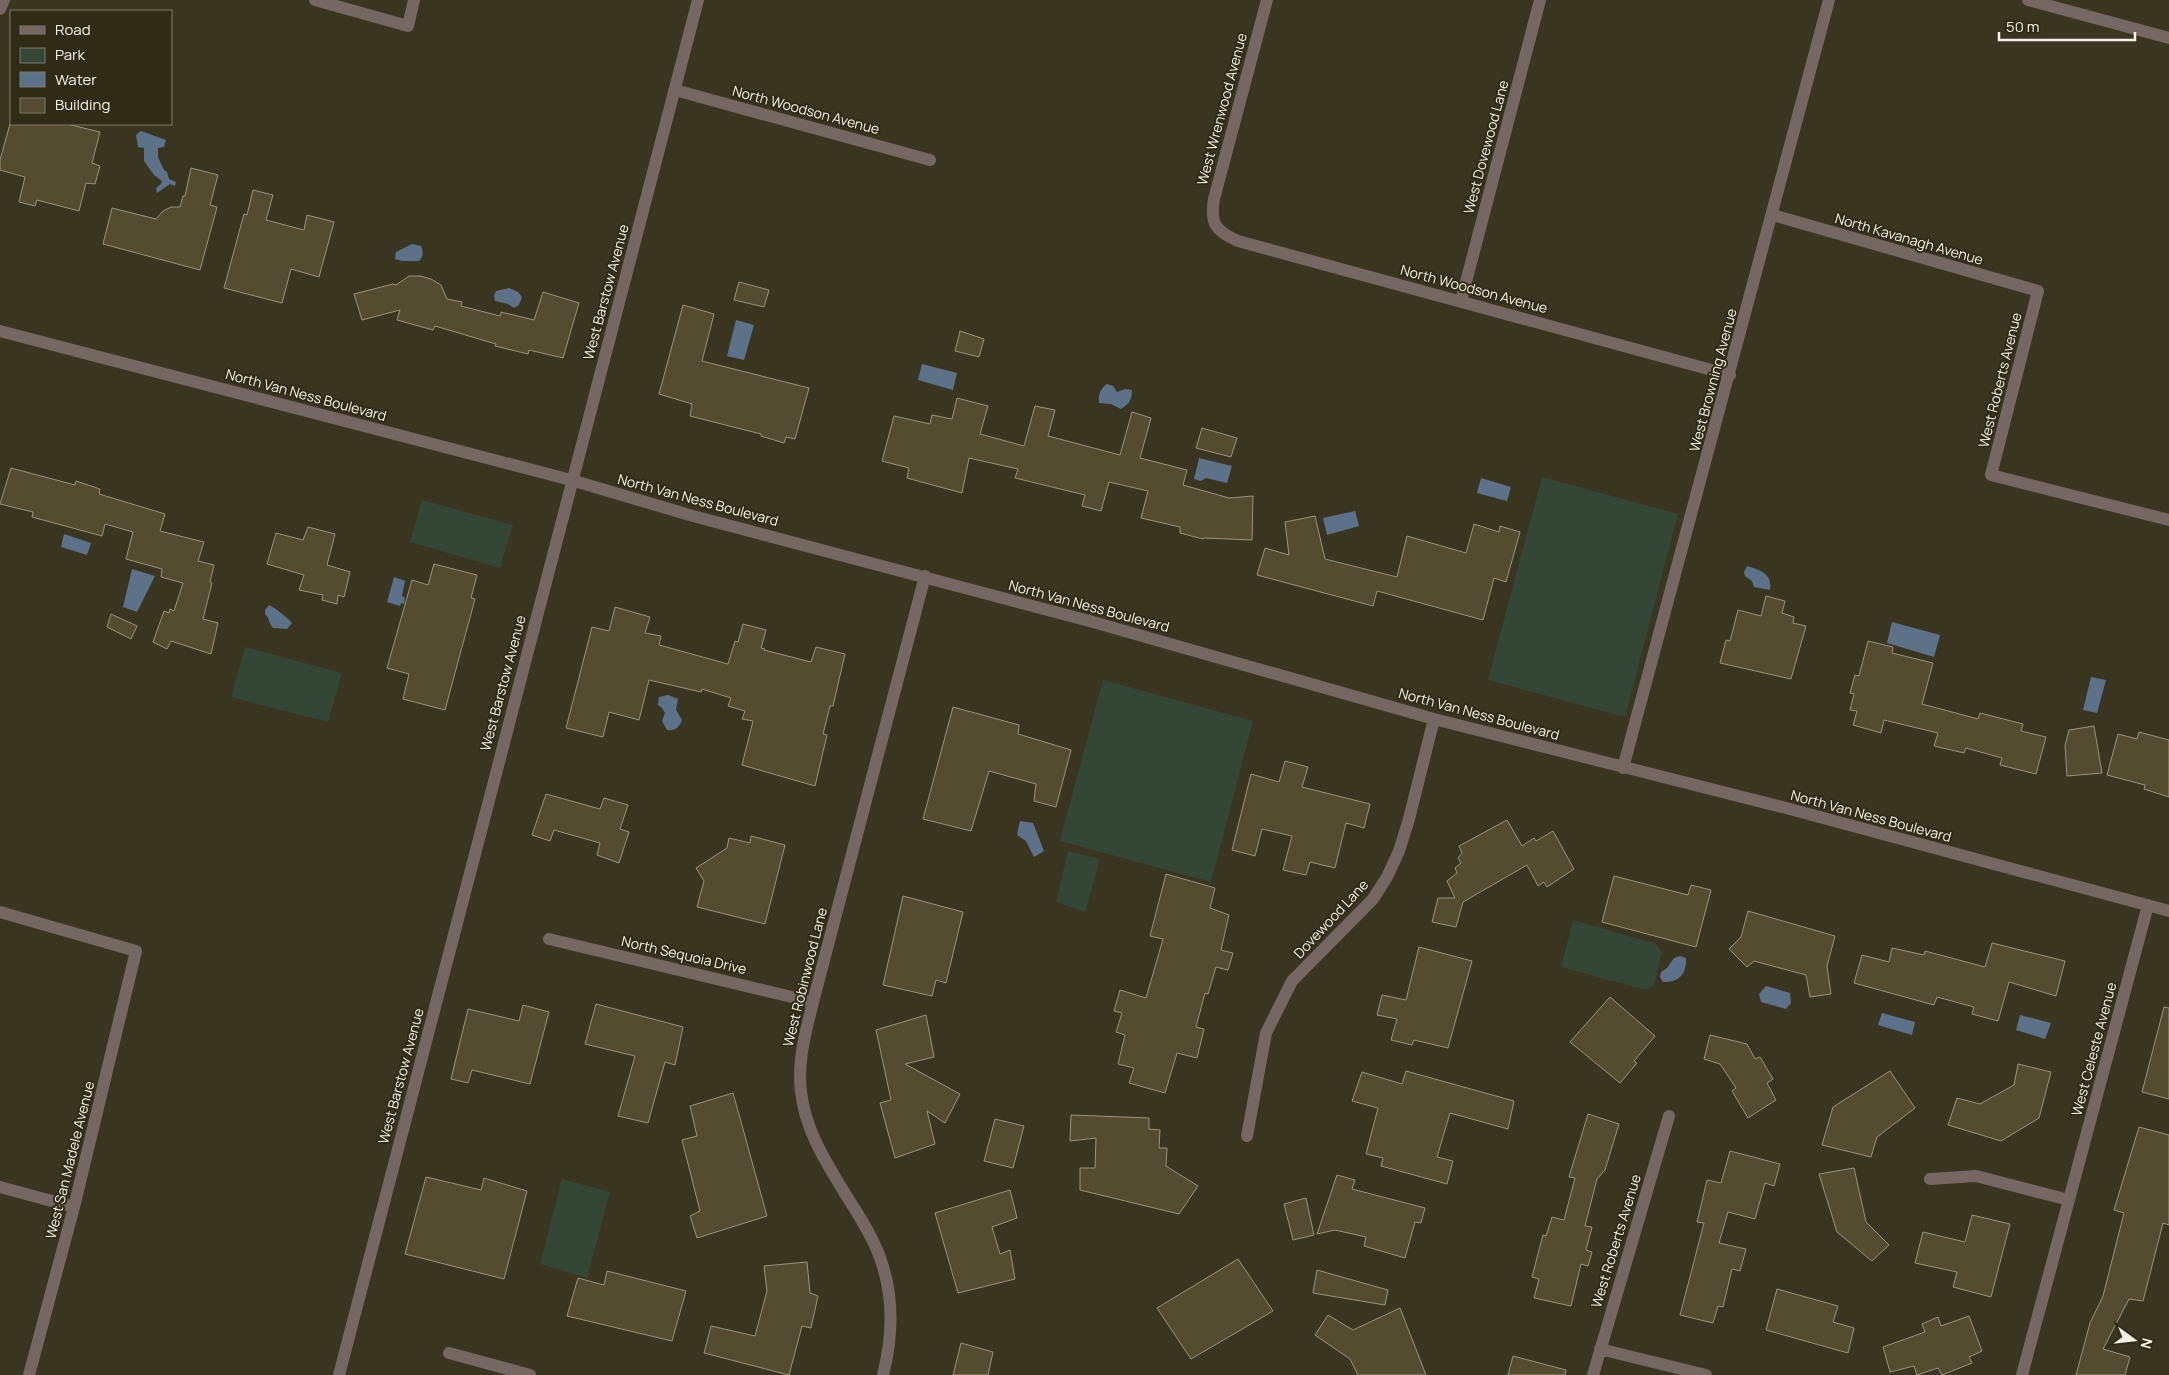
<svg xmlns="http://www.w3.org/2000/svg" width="2169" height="1375" viewBox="0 0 2169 1375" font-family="Manrope,sans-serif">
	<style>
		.green { fill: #344636 }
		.water { fill: #5d7289 }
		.building { fill: #534c31; stroke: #9a957d }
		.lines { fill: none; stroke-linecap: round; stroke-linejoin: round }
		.minor { stroke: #756761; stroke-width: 12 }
		.labels { text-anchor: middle; stroke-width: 4; stroke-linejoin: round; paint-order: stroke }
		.street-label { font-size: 14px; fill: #f6f3e6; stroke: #302b17 }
	</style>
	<rect width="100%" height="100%" fill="#3a3521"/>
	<!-- green -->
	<path class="green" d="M1542,477L1678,514L1625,717L1488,680Z
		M422,500L513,525L500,568L410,542Z
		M245,647L342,673L328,722L231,697Z
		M1103,680L1253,721L1211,882L1060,841Z
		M1068,851L1100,859L1085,912L1056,902Z
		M1573,920L1656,944L1662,952L1654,985L1646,990L1561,967Z
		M562,1179L610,1192L587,1278L540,1264Z"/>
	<!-- water -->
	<path class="water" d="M141,131L166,140L164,147L158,148V157L164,170L167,172L169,179L176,182L175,186L170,184L157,193L156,188L161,184L162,181L154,175L144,161V148L138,147L136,135Z
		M412,244L421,246C423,252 424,256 419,261H402L395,259L396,252Z
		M509,288L518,292L522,297L519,305L514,308L508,304L495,301L494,296L496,291Z
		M736,320L754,325L744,360L727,356Z
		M922,364L957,373L953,390L918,380Z
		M1107,384L1113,386L1117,392L1125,389L1132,390C1132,400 1129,404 1121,409L1111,404L1099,403C1098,395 1100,389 1107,384Z
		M1199,458L1232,466L1227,483L1206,478L1201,481L1194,479Z
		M1481,478L1511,487L1507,501L1477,493Z
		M1355,511L1359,526L1327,535L1323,518Z
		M64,534L91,543L87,555L61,547Z
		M1747,566C1760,570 1773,574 1770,590L1754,587L1752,581L1745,576L1744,572Z
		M132,569L155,576L137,612L123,607Z
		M394,577L405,581L402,596L405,598L404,604L401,603L400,606L387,602Z
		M269,605C274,607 288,618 292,623L287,629L273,628C269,624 270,619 265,614V610Z
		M1892,622L1940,635L1934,657L1887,643Z
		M2091,677L2106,680L2097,713L2083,710Z
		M668,695L678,699L676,710L682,720C679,728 675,731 667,730L662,721L665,713L662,708L658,705L659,697Z
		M1020,821L1033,823L1044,851L1034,857L1026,841L1017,835Z
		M1680,956L1686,958C1687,974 1679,983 1663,982L1660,977L1661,972L1667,968L1674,958Z
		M1766,986L1790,993L1791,1003L1786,1009L1761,1002L1759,994Z
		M1882,1013L1915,1022L1912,1035L1878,1025Z
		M2020,1015L2051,1023L2045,1039L2016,1030Z"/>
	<!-- building -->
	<path class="building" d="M10,124H67L100,132L92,163L100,166L95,184L86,183L79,211L37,200L35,206L19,202L25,177L0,170V160Z
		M191,168L218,175L210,205L217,207L200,270L103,244L112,208L156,219L163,211L171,207H180L183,196H185Z
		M253,190L273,195L266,220L304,230L307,215L334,222L319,277L291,269L282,303L224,288L244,214L247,215Z
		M409,276H420L431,279L441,285L447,299L462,302L461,306L500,316L501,312L534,320L543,292L579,303L563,358L529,350L528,354L495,346L496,344L435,326L433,330L397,320L400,310L362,320L354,294L393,284L396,285Z
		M739,282L769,290L764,307L734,300Z
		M683,305L714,314L702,361L809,388L795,439L786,437L784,443L761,436V434L690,416L692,404L659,394Z
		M960,331L984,339L979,357L955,351Z
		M957,398L988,406L980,434L1024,446L1035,406L1055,410L1048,436L1120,455L1132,412L1151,418L1140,458L1187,470L1183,485L1229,498L1253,496L1252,540L1204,538L1203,539L1180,533V527L1141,518L1148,491L1109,482L1101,511L1082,506L1085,495L1015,478L1018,469L969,458L962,493L907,478L909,468L882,461L894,416L930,424L932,415L952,419Z
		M1202,428L1237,438L1231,457L1196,448Z
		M11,468L75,485L76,481L100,489L99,494L165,514L160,531L204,542L198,561L214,565L210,582L212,583L203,619L218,623L211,654L171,641L167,649L153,642L164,611L169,613L170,609L174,611L183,583L161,577L162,569L126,559L133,532L105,524L102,536L32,517L33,512L0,504Z
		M1315,516L1325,559L1397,577L1407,536L1466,553L1474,524L1499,532L1500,526L1520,532L1506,582L1494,578L1483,620L1377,591L1373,606L1257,575L1265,548L1289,555L1285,522Z
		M308,527L335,534L327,565L350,572L344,597L338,595L337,604L322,600L323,595L299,590L304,575L267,564L276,533L303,540Z
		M434,564L477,575L471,598L475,599L445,710L403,699L409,674L387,668L412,580L428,585Z
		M1766,596L1785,601L1782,613L1794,617L1793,623L1806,626L1791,679L1720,663L1726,640L1730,641L1738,610L1761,616Z
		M615,607L650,617L645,633L661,636L659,645L728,664L735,641L738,642L743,624L766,630L761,648L765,649L764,650L811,662L816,647L845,654L833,706H830L823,734L827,735L815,786L742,765L753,721L742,719L745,711L728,706L731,698L702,689L701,692L649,680L639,720L609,712L603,737L566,728L592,627L609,631Z
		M111,614L137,626L131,639L107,627Z
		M1868,641L1893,647L1892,653L1933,663L1922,704L1978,719L1980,713L2023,724L2021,731L2046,737L2036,774L2000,765L2002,758L1966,748L1964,753L1934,746L1938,733L1884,720L1881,733L1853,725L1857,711L1850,710L1854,694L1850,693L1855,675L1859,676Z
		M953,707L1019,725L1018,734L1071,750L1056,807L1034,801L1036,784L989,771L971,831L923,819Z
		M2094,726L2102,773L2067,776L2065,746L2069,730Z
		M2139,732L2169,740V797L2144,789L2145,785L2107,775L2118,734L2137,739Z
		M1285,761L1308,767L1302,787L1370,804L1364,828L1346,823L1335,868L1310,862L1306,875L1283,870L1292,836L1262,829L1255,856L1232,850L1251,774L1279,782Z
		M546,794L600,809L604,798L628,805L620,829L629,832L619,863L597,855L600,843L554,830L550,841L532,835Z
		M1507,820L1522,846L1534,838L1536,841L1553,831L1574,869L1547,887L1544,882L1538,886L1527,865L1463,902L1456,927L1432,922L1438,898H1455L1447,881L1457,873L1455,868L1461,863L1458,858L1462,853L1459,846Z
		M751,836L785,845L765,924L697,907L704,881L696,868L727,848L729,838L750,843Z
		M1166,874L1215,888L1210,908L1229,915L1221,950L1233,953L1228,970L1216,967L1208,994L1205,993L1196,1027L1204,1029L1197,1058L1177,1053L1165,1093L1129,1083L1134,1068L1118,1064L1125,1035L1116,1032L1122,1013L1114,1011L1120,990L1146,998L1163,939L1150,936Z
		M1614,876L1688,895L1691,885L1711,890L1696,947L1602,922Z
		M903,896L963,912L946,983L936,980L932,996L883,985Z
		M1748,911L1835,936L1827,966L1831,994L1810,997L1806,975L1754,961L1747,967L1729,949L1741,937Z
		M1992,943L2065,961L2056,996L2009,982L1998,1021L1972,1014L1974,1007L1937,997L1934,1005L1854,983L1862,955L1889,962L1892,948L1924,955L1925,951L1985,967Z
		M1419,947L1472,961L1448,1048L1414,1040L1412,1045L1391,1040L1397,1019L1377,1015L1382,995L1406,1000Z
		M1610,997L1655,1036L1634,1061L1637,1063L1620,1083L1570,1042Z
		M596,1004L683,1027L675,1065L665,1062L648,1123L618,1116L635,1056L585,1044Z
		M523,1005L549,1012L530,1084L472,1070L468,1083L451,1079L468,1009L519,1021Z
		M2164,1007L2169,1008V1099L2142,1092Z
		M926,1015L934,1057L905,1064L960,1094L945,1123L927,1111L935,1144L895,1158L880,1103L891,1100L876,1030Z
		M1710,1035L1747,1044L1755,1059L1760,1057L1773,1079L1767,1083L1776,1100L1748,1118L1732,1091L1736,1088L1720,1064L1704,1059Z
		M2018,1064L2051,1072L2039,1118L2001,1141L1948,1125L1957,1098L1980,1104L2014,1085Z
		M1406,1071L1514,1101L1508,1129L1450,1113L1437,1157L1453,1161L1447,1184L1381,1166L1383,1158L1366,1154L1378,1108L1352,1101L1362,1072L1402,1084Z
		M1890,1071L1915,1108L1877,1137L1871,1157L1822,1145L1833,1107Z
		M733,1093L767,1216L697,1238L690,1216L700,1211L682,1140L697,1136L690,1106Z
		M1588,1114L1619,1124L1605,1170L1597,1179L1585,1226L1592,1227L1586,1250L1592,1252L1588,1266L1581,1264L1571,1306L1534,1298L1539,1279L1532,1277L1543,1235L1546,1236L1552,1217L1564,1220L1575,1178L1569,1177Z
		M1071,1115L1149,1118V1129L1160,1130L1159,1148H1167L1166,1166L1198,1186L1179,1214L1080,1190V1168H1095L1096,1138L1070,1141Z
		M995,1119L1024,1126L1013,1168L984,1161Z
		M2139,1127L2169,1135V1225L2163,1223L2143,1301L2129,1299L2103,1349L2130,1357L2125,1375H2076L2090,1323L2103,1296L2124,1213L2114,1210Z
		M1730,1151L1780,1164L1774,1186L1765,1183L1755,1219L1728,1212L1719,1243L1746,1249L1740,1271L1732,1269L1723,1307L1718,1306L1713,1323L1680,1315L1704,1223L1697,1222L1707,1180L1721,1183Z
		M1854,1168L1866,1222L1889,1245L1872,1261L1837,1232L1819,1174Z
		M1337,1175L1355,1180L1352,1189L1425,1208L1421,1223L1415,1222L1405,1258L1364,1246L1366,1237L1335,1230L1317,1234Z
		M426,1177L481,1190L484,1178L527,1191L504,1279L405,1254Z
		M1010,1190L1017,1218L992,1227L1000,1254L1010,1250L1015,1279L958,1293L935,1213Z
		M1306,1198L1314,1235L1293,1240L1284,1204Z
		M1972,1215L2010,1224L1991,1297L1953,1287L1957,1272L1915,1263L1923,1232L1965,1242Z
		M1238,1259L1273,1311L1191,1359L1157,1308Z
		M807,1262L810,1293L818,1296L811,1328L802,1326L789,1375L704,1353L711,1326L755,1336L767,1291L764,1266Z
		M1317,1270L1388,1290L1385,1305L1313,1293Z
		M607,1271L686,1291L672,1341L567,1316L578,1278L604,1285Z
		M1777,1289L1838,1306L1833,1322L1854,1328L1848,1353L1766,1330Z
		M1400,1308L1426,1375H1358L1350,1359L1315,1335L1328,1315L1353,1330Z
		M1969,1316L1982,1351L1969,1357L1972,1363L1942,1375L1938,1368L1917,1375L1914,1366L1890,1372L1883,1347L1925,1332L1922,1324L1938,1317L1941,1326Z
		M961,1343L993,1352L988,1375H953Z
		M1513,1356L1566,1370L1565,1375H1508Z"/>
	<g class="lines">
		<!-- minor -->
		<path class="minor" d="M315,0L408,26L414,0
			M1267,0L1214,199C1210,223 1215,231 1238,241L1730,375
			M2028,0L2169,38
			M0,9L4,0
			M675,90L930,160
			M1773,215L2038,291L1991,475L2169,520
			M1461,301L1540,0
			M0,331L571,480L693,516L1093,622L1434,719L1786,808L2169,911
			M1623,768L1829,0
			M0,912L136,951L74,1207L29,1375
			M549,939L813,1002
			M1247,1136L1266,1033L1292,981L1373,899L1387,877L1399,851L1409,819L1434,719
			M1930,1179L1976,1176L2069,1200
			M0,1187L74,1207
			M1600,1349L1706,1375
			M449,1353L530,1375
			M339,1375L698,0
			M883,1375C893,1336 894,1294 879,1255C870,1230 852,1206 838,1182C821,1154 805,1126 801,1092C797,1061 806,1031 813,1002L925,576
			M1593,1375L1669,1116
			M2022,1375L2148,905"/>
	</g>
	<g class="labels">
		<!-- street labels -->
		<g class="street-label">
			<text transform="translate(1222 109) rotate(-75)" y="5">West Wrenwood Avenue</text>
			<text transform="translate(806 110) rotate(15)" y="5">North Woodson Avenue</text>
			<text transform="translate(1486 147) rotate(-75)" y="5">West Dovewood Lane</text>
			<text transform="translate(1909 239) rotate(16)" y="5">North Kavanagh Avenue</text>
			<text transform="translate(1474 289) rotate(15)" y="5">North Woodson Avenue</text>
			<text transform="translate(606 292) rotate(-75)" y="5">West Barstow Avenue</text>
			<text transform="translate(1713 380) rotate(-75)" y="5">West Browning Avenue</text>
			<text transform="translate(2000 380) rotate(-76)" y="5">West Roberts Avenue</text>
			<text transform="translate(306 395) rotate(15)" y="5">North Van Ness Boulevard</text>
			<text transform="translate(698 500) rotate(15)" y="5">North Van Ness Boulevard</text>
			<text transform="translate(1089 606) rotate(15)" y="5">North Van Ness Boulevard</text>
			<text transform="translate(503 683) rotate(-75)" y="5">West Barstow Avenue</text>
			<text transform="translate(1479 714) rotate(15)" y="5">North Van Ness Boulevard</text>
			<text transform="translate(1871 816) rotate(15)" y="5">North Van Ness Boulevard</text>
			<text transform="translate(1331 919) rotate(-47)" y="5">Dovewood Lane</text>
			<text transform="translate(684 955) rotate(13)" y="5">North Sequoia Drive</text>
			<text transform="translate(805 977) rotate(-76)" y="5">West Robinwood Lane</text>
			<text transform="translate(2094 1049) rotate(-75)" y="5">West Celeste Avenue</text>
			<text transform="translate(401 1076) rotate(-75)" y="5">West Barstow Avenue</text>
			<text transform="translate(70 1160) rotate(-76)" y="5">West San Madele Avenue</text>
			<text transform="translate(1616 1241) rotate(-73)" y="5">West Roberts Avenue</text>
		</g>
	</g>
	<!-- legend -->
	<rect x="10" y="10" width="162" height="115" fill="#302b17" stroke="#7f7b6a"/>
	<rect x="20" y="26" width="25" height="8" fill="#756761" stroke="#7f7b6a"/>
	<text x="55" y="35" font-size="15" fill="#f6f3e6">Road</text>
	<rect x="20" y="48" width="25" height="15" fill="#344636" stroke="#7f7b6a"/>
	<text x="55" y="60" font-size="15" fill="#f6f3e6">Park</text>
	<rect x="20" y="72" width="25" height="15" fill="#5d7289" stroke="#7f7b6a"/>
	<text x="55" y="85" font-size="15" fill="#f6f3e6">Water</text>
	<rect x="20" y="98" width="25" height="15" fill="#534c31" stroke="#7f7b6a"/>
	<text x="55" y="110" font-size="15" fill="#f6f3e6">Building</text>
	<!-- north arrow -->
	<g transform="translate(2134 1340) rotate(105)" stroke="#302b17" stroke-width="4" paint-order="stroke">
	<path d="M0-4L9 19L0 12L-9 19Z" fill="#f6f3e6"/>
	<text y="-8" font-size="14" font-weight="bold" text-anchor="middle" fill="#f6f3e6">N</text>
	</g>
	<!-- scale -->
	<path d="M1999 32v8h136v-8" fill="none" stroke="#f6f3e6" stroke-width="2.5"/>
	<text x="2006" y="32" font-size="15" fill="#f6f3e6" stroke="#302b17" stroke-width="4" paint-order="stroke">50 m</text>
</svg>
